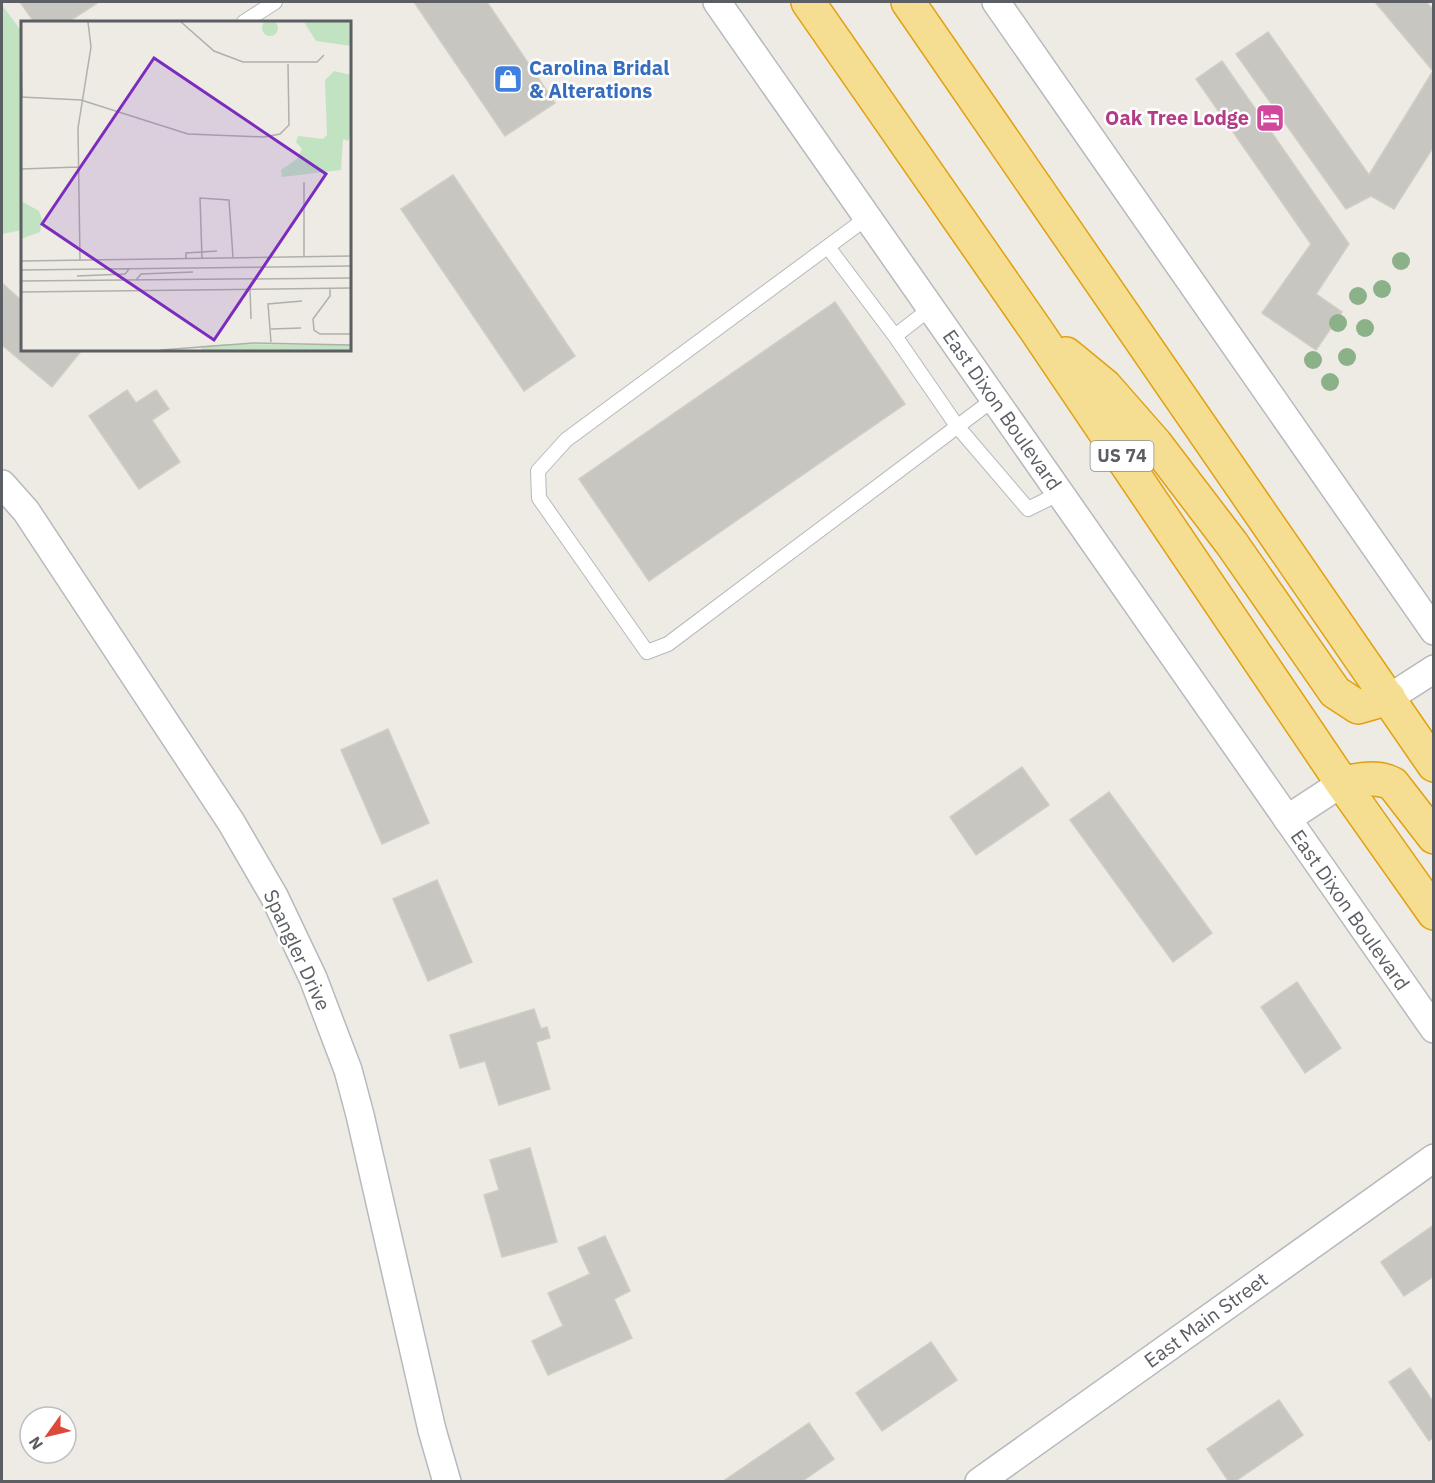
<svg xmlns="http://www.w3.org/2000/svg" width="1435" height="1483" viewBox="0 0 1435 1483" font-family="'IBM Plex Sans',sans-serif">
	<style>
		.green { fill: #c1e3c2 }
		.building { fill: #c8c6c0; stroke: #d1cdc2; stroke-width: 1.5 }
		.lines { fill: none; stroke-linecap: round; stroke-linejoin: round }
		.lane-casing { stroke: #b6b9bd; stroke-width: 16 }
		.street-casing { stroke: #b6b9bd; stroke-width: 30 }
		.highway-casing { stroke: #e1a110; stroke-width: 36 }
		.lane { stroke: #fff; stroke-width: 14 }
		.street { stroke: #fff; stroke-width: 27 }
		.highway { stroke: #f5dd92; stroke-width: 33 }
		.tree { fill: #8bb189 }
		.labels { text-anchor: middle; stroke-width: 5; stroke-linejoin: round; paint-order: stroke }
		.shield { fill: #fff; stroke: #8c8f92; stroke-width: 1.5 }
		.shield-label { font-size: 18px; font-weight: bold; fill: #5b5f63 }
		.shop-label { font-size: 20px; font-weight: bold; fill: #366cbe; stroke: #fff; text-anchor: start }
		.hotel-label { font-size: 20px; font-weight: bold; fill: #b23c85; stroke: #fff; text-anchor: end }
		.street-label { font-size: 20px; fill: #5b5f63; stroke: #fff }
		.inset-road { fill: none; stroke: #afafac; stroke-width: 1.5 }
		.view { fill: #7b2cbf; fill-opacity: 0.15; stroke: #7b2cbf; stroke-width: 3 }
		.inset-edge { fill: none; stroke: #5b5f63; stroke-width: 3 }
	</style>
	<rect width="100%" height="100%" fill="#edebe3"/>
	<!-- green -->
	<path class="green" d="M2,5L22,32V230L2,234Z"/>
	<!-- building -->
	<path class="building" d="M20,2H99L68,22H34Z
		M414,2H487L555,103L505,136Z
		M1375,2H1426L1434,10V146L1394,209L1371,196L1346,209L1236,54L1268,32L1369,175L1433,71Z
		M1222,61L1349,244L1316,294L1342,312L1316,350L1262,313L1311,244L1196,79Z
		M453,175L575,356L524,391L401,209Z
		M3,284L22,301V350H82L52,387L2,345Z
		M835,302L905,404L649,581L579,479Z
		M127,390L136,403L156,390L169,409L152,420L180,462L139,489L89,416Z
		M388,729L429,823L382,844L341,750Z
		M1022,767L1049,805L976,855L950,817Z
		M1109,792L1212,933L1173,962L1070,820Z
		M437,880L472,962L428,981L393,899Z
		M1297,982L1341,1048L1305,1073L1261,1007Z
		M534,1009L541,1029L547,1027L550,1038L536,1042L550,1089L499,1105L485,1061L460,1068L450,1035Z
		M530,1148L557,1242L502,1257L484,1195L499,1190L490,1160Z
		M1434,1225V1276L1404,1296L1381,1262Z
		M605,1236L630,1291L614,1299L632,1338L548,1375L532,1341L563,1326L548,1293L590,1274L578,1248Z
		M931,1342L957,1380L882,1431L856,1393Z
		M1410,1368L1434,1403V1437L1429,1441L1389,1382Z
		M1279,1400L1303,1435L1234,1482H1229L1207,1449Z
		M809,1423L834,1459L801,1482H722Z"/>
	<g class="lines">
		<!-- lane casing -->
		<g class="lane-casing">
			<path id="lane" d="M244,22L275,2
				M868,217L566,440L538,471L539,498L647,652L668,644L994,399
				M828,247L895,336L931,308
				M895,336L957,426L1028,509L1060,493"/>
		</g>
		<!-- street casing -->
		<g class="street-casing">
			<path id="street" d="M717,2L1434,1029
				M996,2L1434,631
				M2,484L26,511L231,822L274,896L313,978L348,1070L360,1115L432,1430L447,1482
				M1389,698L1434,669
				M1287,819L1342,783
				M979,1482L1434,1158"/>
		</g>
		<!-- highway casing -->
		<g class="highway-casing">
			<path id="highway" d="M808,2L1036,330L1342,783L1434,913
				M908,2L1434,765
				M1066,354L1105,386L1155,443L1232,544L1335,692L1358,707L1389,698
				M1342,783C1360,780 1377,775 1393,784L1434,837"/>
		</g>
		<!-- lane -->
		<use href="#lane" class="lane"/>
		<!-- street -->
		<use href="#street" class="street"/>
		<!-- highway -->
		<use href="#highway" class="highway"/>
	</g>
	<!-- trees -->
	<g class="tree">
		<circle cx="1401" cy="261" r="9"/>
		<circle cx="1382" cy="289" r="9"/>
		<circle cx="1358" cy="296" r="9"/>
		<circle cx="1338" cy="323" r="9"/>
		<circle cx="1365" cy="328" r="9"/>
		<circle cx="1347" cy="357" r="9"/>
		<circle cx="1313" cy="360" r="9"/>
		<circle cx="1330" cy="382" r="9"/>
	</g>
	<!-- icons -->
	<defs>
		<g id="shop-square" transform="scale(1.5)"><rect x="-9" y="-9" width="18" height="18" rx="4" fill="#3f7fe0" stroke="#fff"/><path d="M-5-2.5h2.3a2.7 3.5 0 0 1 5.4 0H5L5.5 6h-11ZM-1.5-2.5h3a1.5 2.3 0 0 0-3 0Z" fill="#fff"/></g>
		<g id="hotel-square" transform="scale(1.5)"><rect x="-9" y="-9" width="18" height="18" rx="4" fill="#d1479c" stroke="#fff"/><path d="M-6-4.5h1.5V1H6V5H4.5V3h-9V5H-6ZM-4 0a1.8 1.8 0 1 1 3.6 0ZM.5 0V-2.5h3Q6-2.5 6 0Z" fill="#fff"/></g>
	</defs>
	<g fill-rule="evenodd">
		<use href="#shop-square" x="508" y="79"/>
		<use href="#hotel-square" x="1270" y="118"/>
	</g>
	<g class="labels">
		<!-- shield labels -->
		<rect class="shield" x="1090.5" y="441" width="63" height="30" rx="4.5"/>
		<g class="shield-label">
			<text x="1122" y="462">US 74</text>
		</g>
		<!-- shop labels -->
		<g class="shop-label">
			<text x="529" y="75">Carolina Bridal<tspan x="529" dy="23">&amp; Alterations</tspan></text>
		</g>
		<!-- hotel labels -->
		<g class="hotel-label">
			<text x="1249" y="125">Oak Tree Lodge</text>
		</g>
		<!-- street labels -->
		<g class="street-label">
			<text transform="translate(1002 410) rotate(55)" y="7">East Dixon Boulevard</text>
			<text transform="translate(1350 910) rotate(55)" y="7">East Dixon Boulevard</text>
			<text transform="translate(297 950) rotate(65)" y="7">Spangler Drive</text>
			<text transform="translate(1206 1320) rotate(-36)" y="7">East Main Street</text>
		</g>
	</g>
	<!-- overview -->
	<g transform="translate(21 21)">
		<rect width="330" height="330" fill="#edebe3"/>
		<path d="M241 7a8 8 0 1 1 16 0a8 8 0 1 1-16 0ZM283,1H330V25L295,20ZM313,50L330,54V112L327,120L322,118L320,149L261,156L260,149L276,138L281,128L275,121L277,115L302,118L306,114L304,59ZM0,180L18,190L21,199L19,211L0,218ZM206,323L330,324V329H181L179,325Z" fill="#c1e3c2"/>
		<path class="inset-road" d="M160,1L193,30L222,41H296L303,34M0,35L1,76M0,76L60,79L167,113L243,116L259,113L268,104L267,43M0,148L57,146M283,161V235M165,237V232L196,230M181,237L179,177L208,179L212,236M59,239L57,107L70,26L67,1M0,240L330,235M0,249L330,245M56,255L104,253L109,247M115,259L120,253L172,251M0,260L330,257M309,267V275L292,298L293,309L299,313H330M229,268L230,298M0,271L330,267M250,308L280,307M250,321L247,283L281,280M140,329L232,322L330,324"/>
		<path class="view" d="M133,37L305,153L193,319L21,203Z"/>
		<rect width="330" height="330" class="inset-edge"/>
	</g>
	<!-- border -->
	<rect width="1435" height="1483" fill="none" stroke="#5b5f63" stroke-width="6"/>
	<!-- north arrow -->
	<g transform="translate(48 1435) rotate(236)"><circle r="28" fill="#ffffff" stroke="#bdbfc1" stroke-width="1.5"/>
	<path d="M0-4.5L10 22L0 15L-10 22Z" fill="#dd4839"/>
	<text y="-9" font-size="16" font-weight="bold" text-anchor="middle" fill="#5b5f63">N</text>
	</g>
</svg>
